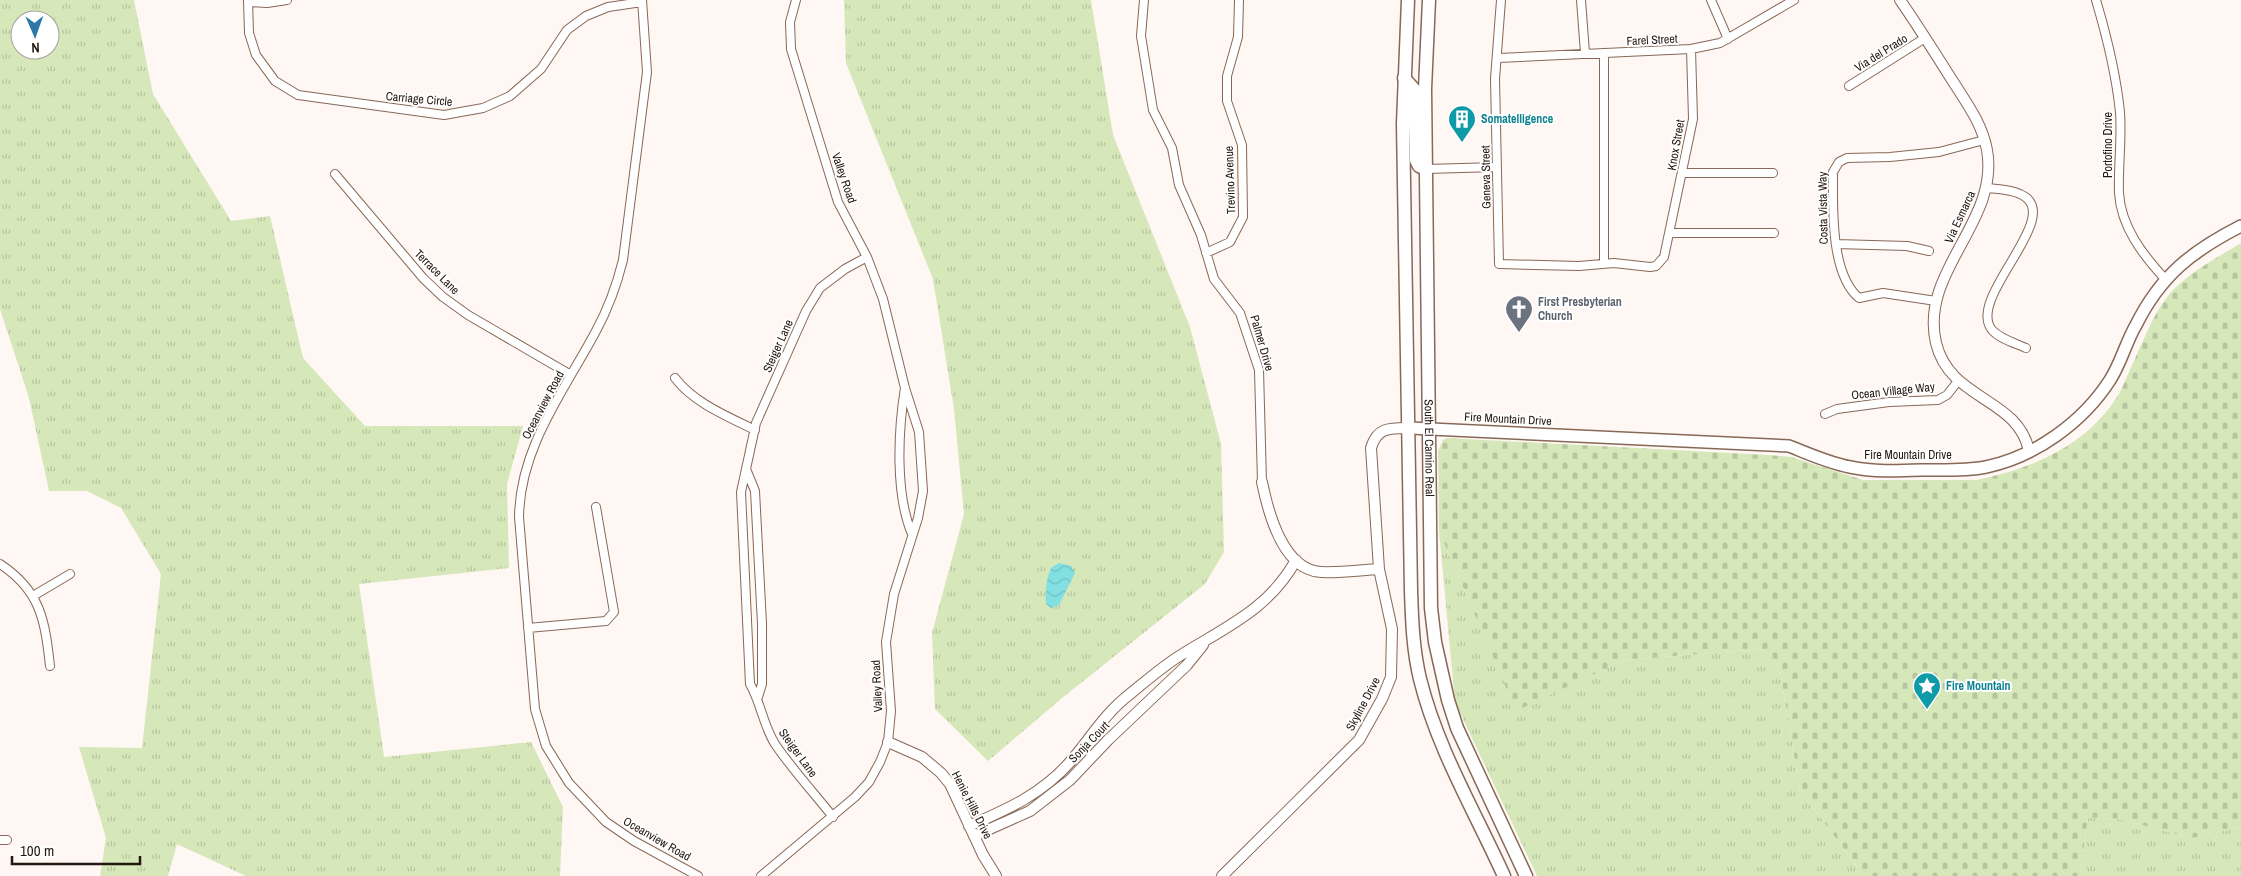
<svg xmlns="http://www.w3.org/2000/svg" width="2241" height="876" viewBox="0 0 2241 876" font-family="'Archivo Narrow',sans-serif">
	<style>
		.grass { fill: url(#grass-tufts); fill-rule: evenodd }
		.cemetery { fill: url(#cemetery-stones) }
		.water { fill: url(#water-waves) }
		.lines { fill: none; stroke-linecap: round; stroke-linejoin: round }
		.minor-casing { stroke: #876856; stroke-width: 10 }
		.tertiary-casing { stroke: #876856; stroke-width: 12 }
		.secondary-casing { stroke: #876856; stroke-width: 14 }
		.primary-casing { stroke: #876856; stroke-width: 15 }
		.minor { stroke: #fff; stroke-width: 8 }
		.tertiary { stroke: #fff; stroke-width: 10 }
		.secondary { stroke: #fff; stroke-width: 11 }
		.primary { stroke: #fff; stroke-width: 12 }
		.labels { text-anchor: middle; stroke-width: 4; stroke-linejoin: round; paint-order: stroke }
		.street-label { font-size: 12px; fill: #231710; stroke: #fff }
		.culture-label { font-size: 12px; font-weight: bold; fill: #0d838f; stroke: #fff; text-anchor: start }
		.worship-label { font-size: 12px; font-weight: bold; fill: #5b616d; stroke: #fff; text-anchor: start }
	</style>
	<defs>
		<pattern id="grass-tufts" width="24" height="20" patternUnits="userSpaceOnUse" patternTransform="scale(1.25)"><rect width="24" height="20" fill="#d6e7ba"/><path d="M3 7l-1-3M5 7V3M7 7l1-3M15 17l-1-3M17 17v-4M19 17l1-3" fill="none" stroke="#b7c59f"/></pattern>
		<pattern id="cemetery-stones" width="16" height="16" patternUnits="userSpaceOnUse" patternTransform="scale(1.25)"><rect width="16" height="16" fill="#d6e7ba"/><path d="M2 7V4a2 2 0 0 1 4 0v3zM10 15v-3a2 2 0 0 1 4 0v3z" fill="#b7c59f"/></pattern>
		<pattern id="water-waves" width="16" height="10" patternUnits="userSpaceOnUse" patternTransform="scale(1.25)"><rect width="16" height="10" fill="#82e0e3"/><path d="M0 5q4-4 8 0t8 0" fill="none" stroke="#70bfc2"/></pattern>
	</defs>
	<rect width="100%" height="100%" fill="#fff7f3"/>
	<!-- grass -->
	<path class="grass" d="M0,0H134L153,94L231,221L270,216L303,358L365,426H523L507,484L509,568L359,584L384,757L531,742L563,807L560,876H246L177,844L168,876H100L106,838L79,747L142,748L161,574L121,508L87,491H49L29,398L0,309ZM20,20H50V50H20Z
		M844,0H1091L1113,135L1190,327L1221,444L1224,552L1205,584L1062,698L988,761L935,709L932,633L964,514L954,409L933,279L846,63Z
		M1439,531L1516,710L1624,660L1761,649L1773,657L1780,671L1800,790L1864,876H1537L1455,702Z
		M2088,817L2119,819L2192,838L2241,827V876H2080Z"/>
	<!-- cemetery -->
	<path class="cemetery" d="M2241,243V827L2192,838L2119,819L2088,817L2080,876H1864L1800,790L1780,671L1773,657L1761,649L1624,660L1516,711L1439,531L1438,451L1443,440L1447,438L1768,455L1791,457L1863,480H1976C2033,469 2090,444 2120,392C2125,382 2129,371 2134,361C2145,337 2156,307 2175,288C2194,270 2218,257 2241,243Z"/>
	<!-- water -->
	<path class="water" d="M1059,563L1071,566L1075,573L1059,605L1051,608L1046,604C1045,593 1046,576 1052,567Z"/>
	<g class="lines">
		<!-- minor casing -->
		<g class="minor-casing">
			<path id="minor" d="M248,0L249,33L256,55L275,81L298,95L444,115L483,108L510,96L541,69L567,30L586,16L608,7L642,2
				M642,0L647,72L623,260C617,284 608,309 596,331C564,391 520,447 519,517L535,709L546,746L569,783L606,822L634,841L698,876
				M1144,0L1141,36L1153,110L1172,148L1179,185L1201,235L1214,279L1240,313L1259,370L1262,482
				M1501,0L1495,79L1499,264L1579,266L1614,263L1650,267L1656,266L1664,257L1693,119L1691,49
				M1581,0L1585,53
				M1711,0L1728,39
				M2096,0C2107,37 2116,73 2120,112C2122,139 2118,166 2119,193C2121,227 2143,255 2165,279
				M249,2L267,3L287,0
				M1498,58L1691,49L1720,43L1794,0
				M1849,86L1925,38
				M1426,169L1497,167
				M1682,173H1773
				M335,174L423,278L443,297L468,315L571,375
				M1986,188C1996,189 2010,189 2020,194C2068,215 1965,297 1992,330C2000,339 2015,343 2026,348
				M1670,233H1774
				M1836,244L1907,246L1929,251
				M1206,253L1230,242L1243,217L1242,145L1227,101V76L1238,37L1239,0
				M1604,263V53
				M1936,301L1883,293L1859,298C1830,274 1833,206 1833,172L1839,162L1847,158L1890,157L1939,152L1984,140
				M675,378C694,403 727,416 755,430
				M905,388C898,431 895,494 912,534
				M1825,414L1837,409L1889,402L1938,400L1947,395L1958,381
				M746,469L755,491L762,624V684L758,697
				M0,564C41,591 45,621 50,666
				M33,596L70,574
				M528,628L606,621L614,612L596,507
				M833,817C814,793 792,769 775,744C763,725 761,703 750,684L741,492L756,423L806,311L820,288L845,269L867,257
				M0,840H7
				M761,876L855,797L869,782L880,762L888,742L891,711L886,642L894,594L918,518L923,491L919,432L905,388L883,299L867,257L838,202L791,49L790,22L796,0"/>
		</g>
		<!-- tertiary casing -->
		<g class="tertiary-casing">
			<path id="tertiary" d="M1900,0C1918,26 1935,53 1952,80C1966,102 1982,123 1987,150C2000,222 1919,271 1936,343C1950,401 2018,397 2029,451
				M1262,482C1268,512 1283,570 1321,572C1340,573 1360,570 1379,569
				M888,742L922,757L941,773L950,784L983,855L996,876
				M969,826C1008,809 1042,794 1070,762C1090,739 1105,713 1130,694C1146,681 1163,666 1181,655C1226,627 1269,609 1296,560
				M974,836L1030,811L1070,780L1108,740L1187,665L1203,645
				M1222,876L1359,740L1382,699L1391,677L1392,629L1379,569L1371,448C1377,427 1390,428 1410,428"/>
		</g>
		<!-- secondary casing -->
		<g class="secondary-casing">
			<path id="secondary" d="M1410,428L1789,446C1809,454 1829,463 1850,467C1874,472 1897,471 1922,470C1943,470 1965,471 1986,467C2035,457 2083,422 2110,380C2121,363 2126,342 2136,325C2161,275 2192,251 2241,226"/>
		</g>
		<!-- primary casing -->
		<g class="primary-casing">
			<g id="primary">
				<path d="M1408,0L1403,124L1411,591C1412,621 1413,650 1420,679C1437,748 1475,812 1504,876"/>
				<path id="s1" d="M1429,0L1425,89L1431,608L1435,642L1448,700L1457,728L1526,876"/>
				<path d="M1404,78L1414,89L1416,160L1419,166L1426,169"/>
			</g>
		</g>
		<!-- minor -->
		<use href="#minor" class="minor"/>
		<!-- tertiary -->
		<use href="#tertiary" class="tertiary"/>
		<!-- secondary -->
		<use href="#secondary" class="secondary"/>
		<!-- primary -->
		<use href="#primary" class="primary"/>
	</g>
	<!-- icons -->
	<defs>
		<g id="building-pin" transform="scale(1.4375)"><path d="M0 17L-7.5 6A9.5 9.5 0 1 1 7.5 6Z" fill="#0f9aa8" stroke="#fff"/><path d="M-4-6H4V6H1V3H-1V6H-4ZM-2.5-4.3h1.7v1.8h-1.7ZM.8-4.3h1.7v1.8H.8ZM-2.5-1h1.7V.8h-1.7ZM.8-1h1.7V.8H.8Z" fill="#fff"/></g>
		<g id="church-pin" transform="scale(1.4375)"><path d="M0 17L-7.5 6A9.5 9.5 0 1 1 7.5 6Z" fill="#6b7280" stroke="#fff"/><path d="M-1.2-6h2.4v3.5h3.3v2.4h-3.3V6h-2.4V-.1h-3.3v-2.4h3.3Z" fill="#fff"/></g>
		<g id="sight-pin" transform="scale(1.4375)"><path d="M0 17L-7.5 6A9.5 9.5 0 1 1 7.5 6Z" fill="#0f9aa8" stroke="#fff"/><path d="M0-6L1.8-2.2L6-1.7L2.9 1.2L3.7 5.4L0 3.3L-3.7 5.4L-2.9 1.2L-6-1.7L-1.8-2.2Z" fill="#fff"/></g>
	</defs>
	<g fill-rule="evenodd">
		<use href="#building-pin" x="1462" y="119"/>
		<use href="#church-pin" x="1519" y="309"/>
		<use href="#sight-pin" x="1927" y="686"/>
	</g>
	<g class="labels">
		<!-- street labels -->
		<g class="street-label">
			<text transform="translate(1652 40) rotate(-3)" y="4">Farel Street</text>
			<text transform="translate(1881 53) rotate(-32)" y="4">Via del Prado</text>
			<text transform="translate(419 99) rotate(5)" y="4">Carriage Circle</text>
			<text transform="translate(1676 145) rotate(-80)" y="4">Knox Street</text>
			<text transform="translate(2108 145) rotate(-90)" y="4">Portofino Drive</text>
			<text transform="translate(1486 177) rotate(-91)" y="4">Geneva Street</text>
			<text transform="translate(844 178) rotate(71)" y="4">Valley Road</text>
			<text transform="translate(1230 180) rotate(-92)" y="4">Trevino Avenue</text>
			<text transform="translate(1823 208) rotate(-91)" y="4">Costa Vista Way</text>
			<text transform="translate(1960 217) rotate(-65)" y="4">Via Esmarca</text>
			<text transform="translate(437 272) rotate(45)" y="4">Terrace Lane</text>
			<text transform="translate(1262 343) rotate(74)" y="4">Palmer Drive</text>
			<text transform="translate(778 346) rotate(-66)" y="4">Steiger Lane</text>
			<text transform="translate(1893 391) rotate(-6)" y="4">Ocean Village Way</text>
			<text transform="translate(543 405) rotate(-62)" y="4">Oceanview Road</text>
			<text transform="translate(1508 419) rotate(3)" y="4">Fire Mountain Drive</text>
			<text dy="4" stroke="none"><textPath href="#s1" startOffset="448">South El Camino Real</textPath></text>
			<text x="1908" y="459">Fire Mountain Drive</text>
			<text transform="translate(877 686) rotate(-93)" y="4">Valley Road</text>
			<text transform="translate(1363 704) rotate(-62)" y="4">Skyline Drive</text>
			<text transform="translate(1089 742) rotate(-46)" y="4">Sonja Court</text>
			<text transform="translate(798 753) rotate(54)" y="4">Steiger Lane</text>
			<text transform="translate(972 805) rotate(63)" y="4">Henie Hills Drive</text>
			<text transform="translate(657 839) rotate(30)" y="4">Oceanview Road</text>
		</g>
		<!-- culture labels -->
		<g class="culture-label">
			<text x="1481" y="123">Somatelligence</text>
			<text x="1946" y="690">Fire Mountain</text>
		</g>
		<!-- worship labels -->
		<g class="worship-label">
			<text x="1538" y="306">First Presbyterian<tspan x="1538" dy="14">Church</tspan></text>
		</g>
	</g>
	<!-- north arrow -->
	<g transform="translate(35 35) rotate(178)"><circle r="24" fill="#ffffff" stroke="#a7a29f"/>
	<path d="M0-4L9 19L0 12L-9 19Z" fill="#2b77aa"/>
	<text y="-8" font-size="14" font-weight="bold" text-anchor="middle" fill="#231710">N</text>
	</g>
	<!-- scale -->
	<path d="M12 856v8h128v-8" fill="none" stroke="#231710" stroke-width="2.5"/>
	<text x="20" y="856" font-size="15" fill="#231710" stroke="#ffffff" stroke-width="4" paint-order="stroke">100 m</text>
</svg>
